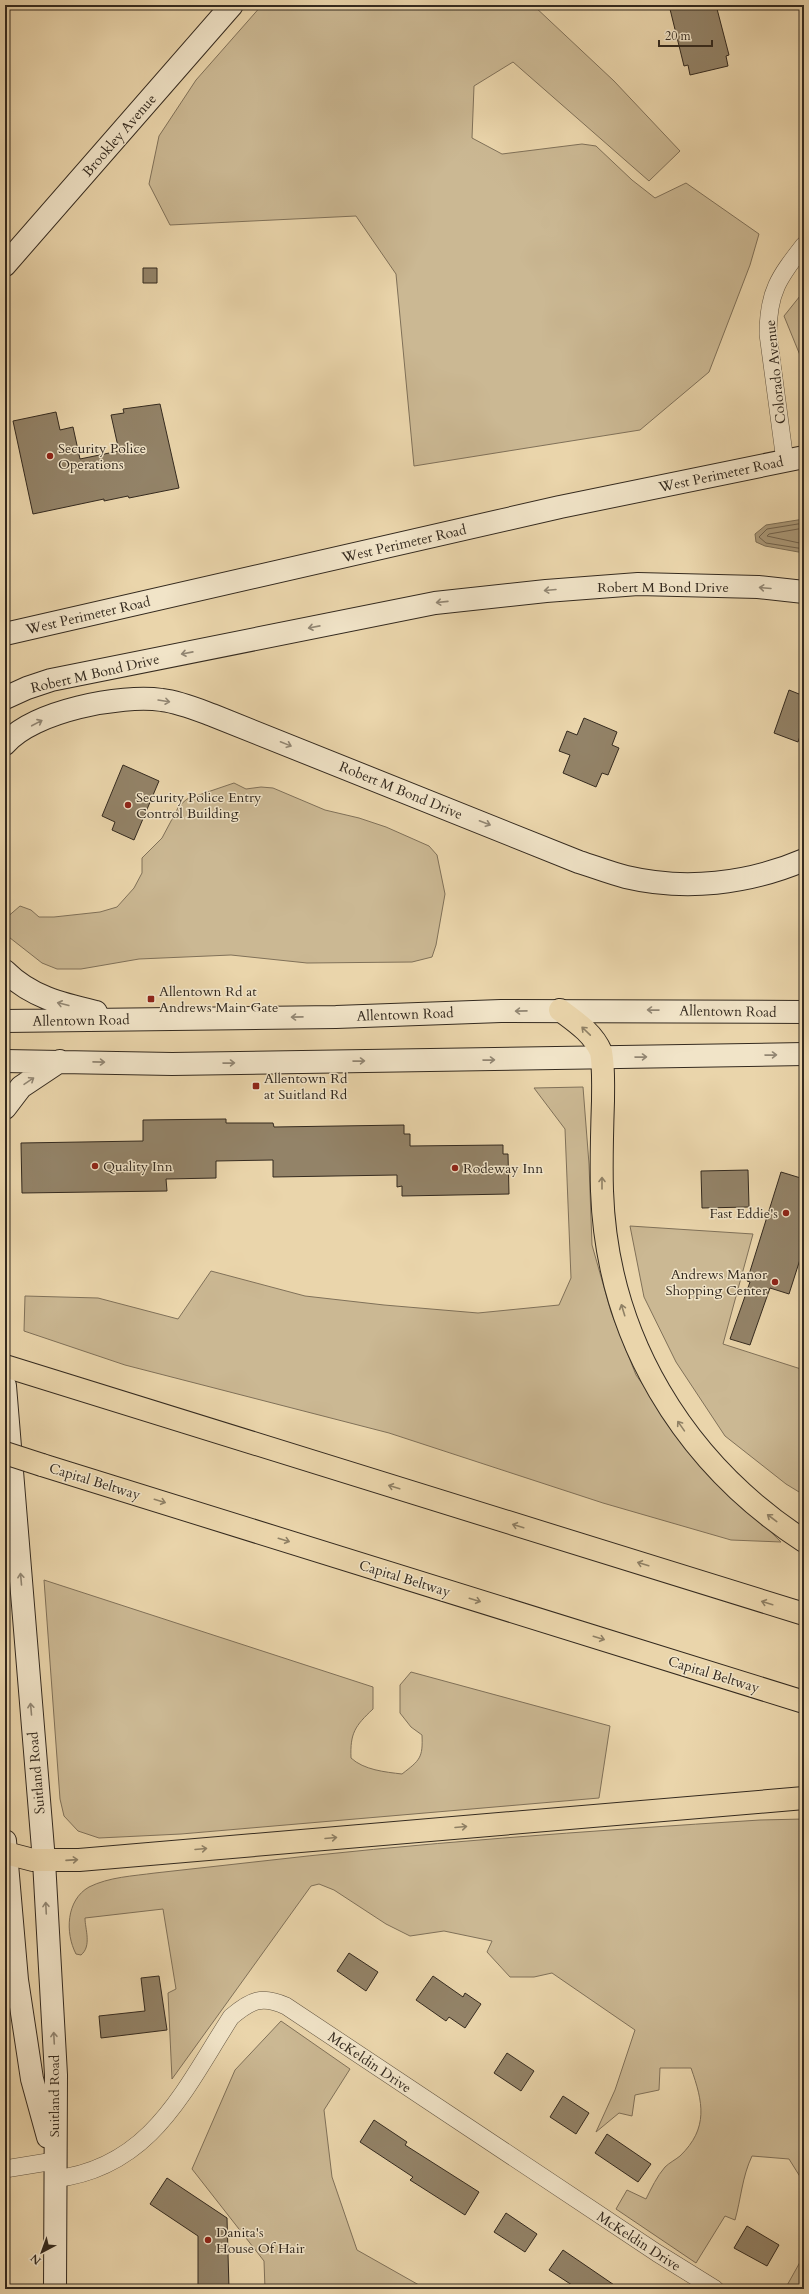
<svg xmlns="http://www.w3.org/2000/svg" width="809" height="2294" viewBox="0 0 809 2294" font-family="Cardo,serif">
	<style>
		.green { fill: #cbb893; stroke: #807159 }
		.water { fill: #ac9b7b; stroke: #7c6e56 }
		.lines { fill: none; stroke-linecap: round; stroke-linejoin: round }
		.shore { stroke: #70624d; stroke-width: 1 }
		.building { fill: #938368; stroke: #342a1f }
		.street-casing { stroke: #625542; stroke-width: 18 }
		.secondary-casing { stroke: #342a1f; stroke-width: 24 }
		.highway-casing { stroke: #342a1f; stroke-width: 24 }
		.street { stroke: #f1e4c8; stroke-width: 17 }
		.secondary { stroke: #f1e4c8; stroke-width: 22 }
		.highway { stroke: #ead5ab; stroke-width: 22 }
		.highway-bridge-casing { stroke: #342a1f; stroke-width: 24; stroke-linecap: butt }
		.highway-bridge { stroke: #ead5ab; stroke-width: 22 }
		.oneway { stroke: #928774 }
		.oneway2 { stroke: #8f8065 }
		.poi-dot { fill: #8f2418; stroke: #f1e4c8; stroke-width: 1.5 }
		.labels { text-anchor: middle; stroke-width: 3; stroke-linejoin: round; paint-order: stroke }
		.street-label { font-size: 14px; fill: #342a1f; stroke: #f1e4c8 }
		.poi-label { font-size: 14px; fill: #342a1f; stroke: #f1e4c8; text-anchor: start }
	</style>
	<rect width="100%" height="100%" fill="#ead5ab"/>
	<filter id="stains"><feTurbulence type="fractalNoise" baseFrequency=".005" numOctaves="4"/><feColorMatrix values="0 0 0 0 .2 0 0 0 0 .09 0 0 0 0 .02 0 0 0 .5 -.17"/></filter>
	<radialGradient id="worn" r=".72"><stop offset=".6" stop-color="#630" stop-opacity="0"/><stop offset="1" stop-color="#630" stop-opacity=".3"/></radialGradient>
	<!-- green -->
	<path class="green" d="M262,5H533L614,81L680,151L649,181L513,62L474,86L472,138L502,154L582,144L596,146L632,180L655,198L686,183L759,234L750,265L709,372L640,430L414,466L396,274L356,216L170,225L149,184L159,136L196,80Z
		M804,291V365L784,316Z
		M234,783L246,789L261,787L273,788L325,810L359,818L386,827L429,846L437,855L445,894L436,945L432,957L412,962L307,963L231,955L139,959L81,969H57L42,963L5,934V919L20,906L31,910L39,917H54L100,912L117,907L134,888L142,873V858L162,838L179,806L187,799Z
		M583,1087L589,1164L592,1245L611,1312L636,1375L696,1458L781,1542L731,1540L603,1503L389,1433L125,1365L24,1331L25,1296L98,1298L178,1319L211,1271L305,1296L384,1305L478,1313L559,1305L571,1278L565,1129L534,1088Z
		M630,1226L753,1234L723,1344L804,1370V1495L786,1484L725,1436L676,1362L644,1297Z
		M44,1580L373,1687V1709C355,1726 350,1733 351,1758C364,1770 385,1772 402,1774C420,1760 423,1758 422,1735L411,1727L400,1713V1685L411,1672L610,1726L599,1798L181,1834L99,1838L78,1831L64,1816L60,1799Z
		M804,1819V2183L789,2159L752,2156C742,2177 741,2199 735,2220L725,2216L696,2263L616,2209L627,2190L646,2199C651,2189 657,2176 665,2167C669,2163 675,2160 680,2156C709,2128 703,2102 691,2068H660L659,2090L635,2095L632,2116L619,2113L596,2132L615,2090L635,2030L552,1973L534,1977H510L487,1952L492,1941L444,1931L410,1936L386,1924L334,1890L319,1884L311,1886L172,2079L168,1993L176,1989L163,1909L85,1918C85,1929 92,1946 81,1955L76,1954C65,1933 66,1900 89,1887C109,1877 133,1876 155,1873C185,1870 215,1866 245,1863C416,1843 588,1831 760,1820Z
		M281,2021L350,2069L324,2110L332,2177L357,2250L426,2289H265L264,2261L192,2169L235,2070Z
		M804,2255V2289H785Z"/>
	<!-- water -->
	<path class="water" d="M804,519V553L765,546L756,542L755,534L766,525Z"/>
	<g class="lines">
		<!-- shore -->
		<path class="shore" d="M804,523L767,529L759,537L766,543L804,549
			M804,528L769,534L767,536L804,544"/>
	</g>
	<!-- building -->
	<path class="building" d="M669,5H716L729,55L726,56L728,66L690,75L688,65L684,66Z
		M143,268H157V283H143Z
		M160,404L179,488L129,498L128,496L104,501V499L33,514L13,421L56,412L60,430L73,427L80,459L119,451L111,415L124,413L123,409Z
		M789,690L804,696V724L798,742L774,733Z
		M584,718L617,732L612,745L619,748L608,775L602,773L596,787L563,773L570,755L559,751L567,731L577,735Z
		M123,765L159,781L134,840L112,830L115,822L102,816Z
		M226,1119V1123H273L274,1127L404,1125V1134H410V1146L503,1145V1154H508L509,1194L402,1196V1186L397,1187V1175L273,1177V1160L216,1161V1178L166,1179L167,1191L22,1193L21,1143L143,1141V1120Z
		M748,1170L749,1207L702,1208L701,1171Z
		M781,1172L804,1179V1247L789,1294L770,1288L750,1345L730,1339L750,1282L747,1281Z
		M349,1953L378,1972L366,1991L337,1971Z
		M159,1976L167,2030L101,2038L99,2016L145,2011L141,1978Z
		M433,1976L463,1997L465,1993L481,2004L465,2028L449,2017L446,2021L416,2000Z
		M507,2053L534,2071L521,2091L494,2073Z
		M563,2096L589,2113L576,2134L550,2117Z
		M374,2120L407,2142L405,2145L479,2192L465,2215L410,2180L413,2177L360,2142Z
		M607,2134L651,2164L638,2182L595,2153Z
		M167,2178L227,2218L229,2289H198V2236L150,2204Z
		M506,2213L537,2234L525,2252L494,2232Z
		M747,2226L779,2245L767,2266L734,2248Z
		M563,2250L620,2289H578L549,2270Z"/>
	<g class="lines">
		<!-- street casing -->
		<g class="street-casing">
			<path id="street" d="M785,461L768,334C768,292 779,277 804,245
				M5,2169L54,2161
				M54,2179C151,2168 184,2090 231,2017C251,2000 262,1995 286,2006L657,2253L715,2289"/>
		</g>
		<!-- secondary casing -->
		<g class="secondary-casing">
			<path id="secondary" d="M5,265L232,5
				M5,634L560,507L804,457
				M5,698L27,688L51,680L435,603L546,591L638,584L758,587L804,592
				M5,744C33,711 121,694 162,700C179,702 196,709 212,715L579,862C595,867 610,873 626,877C685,891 748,884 804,860
				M5,971C31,997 62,1004 96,1012
				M5,1021L336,1017L501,1011L804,1012
				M5,1061L172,1064L804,1054
				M5,1108L21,1087L60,1061
				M5,1386L44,1861L56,2075L55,2289
				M5,1841L17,1980L32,2079L48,2137"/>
		</g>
		<!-- highway casing -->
		<g class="highway-casing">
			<path id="highway" d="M560,1010C576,1022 593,1033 601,1052C604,1068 603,1085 603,1101C602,1131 601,1161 602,1191C607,1337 683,1462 804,1541
				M5,1366L804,1614
				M42,1465L804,1702
				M6,1853L33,1860H79L804,1798"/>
		</g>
		<!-- street -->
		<use href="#street" class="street"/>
		<!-- secondary -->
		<use href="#secondary" class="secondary"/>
		<!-- highway -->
		<use href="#highway" class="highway"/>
		<!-- highway-bridge casing -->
		<g class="highway-bridge-casing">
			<path id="highway-bridge" d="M5,1453L42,1465"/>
		</g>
		<!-- highway-bridge -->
		<use href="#highway-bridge" class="highway-bridge"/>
	</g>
	<!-- one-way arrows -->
	<defs><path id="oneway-shaft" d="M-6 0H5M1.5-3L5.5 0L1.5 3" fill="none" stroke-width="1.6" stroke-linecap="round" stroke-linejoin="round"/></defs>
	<g class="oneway">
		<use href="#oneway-shaft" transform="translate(765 588) rotate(-175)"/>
		<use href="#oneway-shaft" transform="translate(550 590) rotate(175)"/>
		<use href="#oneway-shaft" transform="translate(442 602) rotate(174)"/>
		<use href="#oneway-shaft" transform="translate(314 627) rotate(169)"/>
		<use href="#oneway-shaft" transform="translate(187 653) rotate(169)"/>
		<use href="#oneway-shaft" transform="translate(164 701) rotate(9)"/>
		<use href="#oneway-shaft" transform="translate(37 723) rotate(-28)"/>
		<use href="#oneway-shaft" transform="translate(286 744) rotate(22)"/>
		<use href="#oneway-shaft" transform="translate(485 823) rotate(21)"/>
		<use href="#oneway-shaft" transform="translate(63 1004) rotate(-166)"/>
		<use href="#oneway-shaft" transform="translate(653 1010) rotate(-179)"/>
		<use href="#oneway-shaft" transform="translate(521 1011) rotate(179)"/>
		<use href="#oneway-shaft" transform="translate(297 1017) rotate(179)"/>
		<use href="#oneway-shaft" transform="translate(771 1055) rotate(-1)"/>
		<use href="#oneway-shaft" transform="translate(641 1057) rotate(-1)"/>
		<use href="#oneway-shaft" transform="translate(489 1060) rotate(-1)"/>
		<use href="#oneway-shaft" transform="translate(359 1061) rotate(-1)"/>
		<use href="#oneway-shaft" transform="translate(99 1062) rotate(1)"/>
		<use href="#oneway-shaft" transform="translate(229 1063) rotate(-1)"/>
		<use href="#oneway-shaft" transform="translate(29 1081) rotate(-34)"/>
		<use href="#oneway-shaft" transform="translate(21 1579) rotate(-95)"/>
		<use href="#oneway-shaft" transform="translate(31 1709) rotate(-95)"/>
		<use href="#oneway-shaft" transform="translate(46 1908) rotate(-93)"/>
		<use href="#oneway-shaft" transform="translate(54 2038) rotate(-93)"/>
	</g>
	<g class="oneway2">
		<use href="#oneway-shaft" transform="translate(586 1031) rotate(-136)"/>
		<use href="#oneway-shaft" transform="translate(602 1183) rotate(-90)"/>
		<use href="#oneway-shaft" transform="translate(623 1310) rotate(-107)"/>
		<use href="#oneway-shaft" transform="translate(681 1426) rotate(-125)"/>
		<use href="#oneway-shaft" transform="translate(394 1487) rotate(-163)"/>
		<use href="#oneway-shaft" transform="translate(160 1501) rotate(17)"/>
		<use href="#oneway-shaft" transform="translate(772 1518) rotate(-143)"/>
		<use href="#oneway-shaft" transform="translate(518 1526) rotate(-163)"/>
		<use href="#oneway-shaft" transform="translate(284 1540) rotate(17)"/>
		<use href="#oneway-shaft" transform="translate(643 1564) rotate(-163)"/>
		<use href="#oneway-shaft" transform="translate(475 1600) rotate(17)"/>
		<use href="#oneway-shaft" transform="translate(767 1603) rotate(-163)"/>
		<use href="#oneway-shaft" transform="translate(599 1638) rotate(17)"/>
		<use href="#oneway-shaft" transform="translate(461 1827) rotate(-5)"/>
		<use href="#oneway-shaft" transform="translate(331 1838) rotate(-5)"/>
		<use href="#oneway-shaft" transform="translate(201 1849) rotate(-5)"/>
		<use href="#oneway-shaft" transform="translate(72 1860) rotate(-4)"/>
	</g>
	<!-- markers -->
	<g class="poi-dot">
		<circle cx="50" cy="456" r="4"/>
		<circle cx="128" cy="805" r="4"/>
		<rect x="147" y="995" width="8" height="8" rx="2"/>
		<rect x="252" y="1082" width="8" height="8" rx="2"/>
		<circle cx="95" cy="1166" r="4"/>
		<circle cx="455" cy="1168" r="4"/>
		<circle cx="786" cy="1213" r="4"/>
		<circle cx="775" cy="1282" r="4"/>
		<circle cx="208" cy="2240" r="4"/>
	</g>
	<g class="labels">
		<!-- street labels -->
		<g class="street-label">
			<text transform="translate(119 135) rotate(-49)" y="5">Brookley Avenue</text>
			<text transform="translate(775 372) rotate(-96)" y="5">Colorado Avenue</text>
			<text transform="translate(721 474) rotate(-12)" y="5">West Perimeter Road</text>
			<text transform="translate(404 543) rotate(-13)" y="5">West Perimeter Road</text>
			<text x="663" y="592">Robert M Bond Drive</text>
			<text transform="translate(88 615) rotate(-13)" y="5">West Perimeter Road</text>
			<text transform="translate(95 673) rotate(-13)" y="5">Robert M Bond Drive</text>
			<text transform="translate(401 790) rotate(22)" y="5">Robert M Bond Drive</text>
			<text transform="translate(728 1011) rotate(1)" y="5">Allentown Road</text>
			<text transform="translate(405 1014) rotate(-2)" y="5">Allentown Road</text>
			<text transform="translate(81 1020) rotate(-1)" y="5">Allentown Road</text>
			<text transform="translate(95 1481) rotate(17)" y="5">Capital Beltway</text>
			<text transform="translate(405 1578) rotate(17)" y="5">Capital Beltway</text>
			<text transform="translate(714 1674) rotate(17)" y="5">Capital Beltway</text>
			<text transform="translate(36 1773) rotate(-95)" y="5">Suitland Road</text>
			<text transform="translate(370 2062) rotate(34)" y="5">McKeldin Drive</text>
			<text transform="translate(54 2096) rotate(-90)" y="5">Suitland Road</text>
			<text transform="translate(639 2241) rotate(33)" y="5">McKeldin Drive</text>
		</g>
		<!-- poi labels -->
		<g class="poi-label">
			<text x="58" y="453">Security Police<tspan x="58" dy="16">Operations</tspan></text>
			<text x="136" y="802">Security Police Entry<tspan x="136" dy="16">Control Building</tspan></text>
			<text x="159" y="996">Allentown Rd at<tspan x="159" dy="16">Andrews Main Gate</tspan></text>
			<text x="264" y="1083">Allentown Rd<tspan x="264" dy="16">at Suitland Rd</tspan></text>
			<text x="103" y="1171">Quality Inn</text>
			<text x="463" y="1173">Rodeway Inn</text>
			<text x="778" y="1218" text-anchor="end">Fast Eddie's</text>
			<text x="767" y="1279" text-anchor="end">Andrews Manor<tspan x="767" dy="16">Shopping Center</tspan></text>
			<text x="216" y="2237">Danita's<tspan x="216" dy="16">House Of Hair</tspan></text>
		</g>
	</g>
	<!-- margin -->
	<rect width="809" height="2294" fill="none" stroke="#ead5ab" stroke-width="20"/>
	<rect x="6" y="6" width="797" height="2282" fill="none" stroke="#342a1f" stroke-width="2"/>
	<rect x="10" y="10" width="789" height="2274" fill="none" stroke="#342a1f"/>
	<!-- north arrow -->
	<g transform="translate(42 2252) rotate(221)" stroke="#f1e4c8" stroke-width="3" paint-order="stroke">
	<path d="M0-3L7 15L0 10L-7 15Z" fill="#342a1f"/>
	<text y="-6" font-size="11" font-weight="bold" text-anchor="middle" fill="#342a1f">N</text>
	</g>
	<!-- scale -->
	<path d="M659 40v6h53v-6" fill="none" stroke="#342a1f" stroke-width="2"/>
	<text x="665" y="40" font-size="12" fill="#342a1f" stroke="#f1e4c8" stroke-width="3" paint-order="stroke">20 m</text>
	<rect width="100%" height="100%" filter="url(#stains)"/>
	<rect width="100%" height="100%" fill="url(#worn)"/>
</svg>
